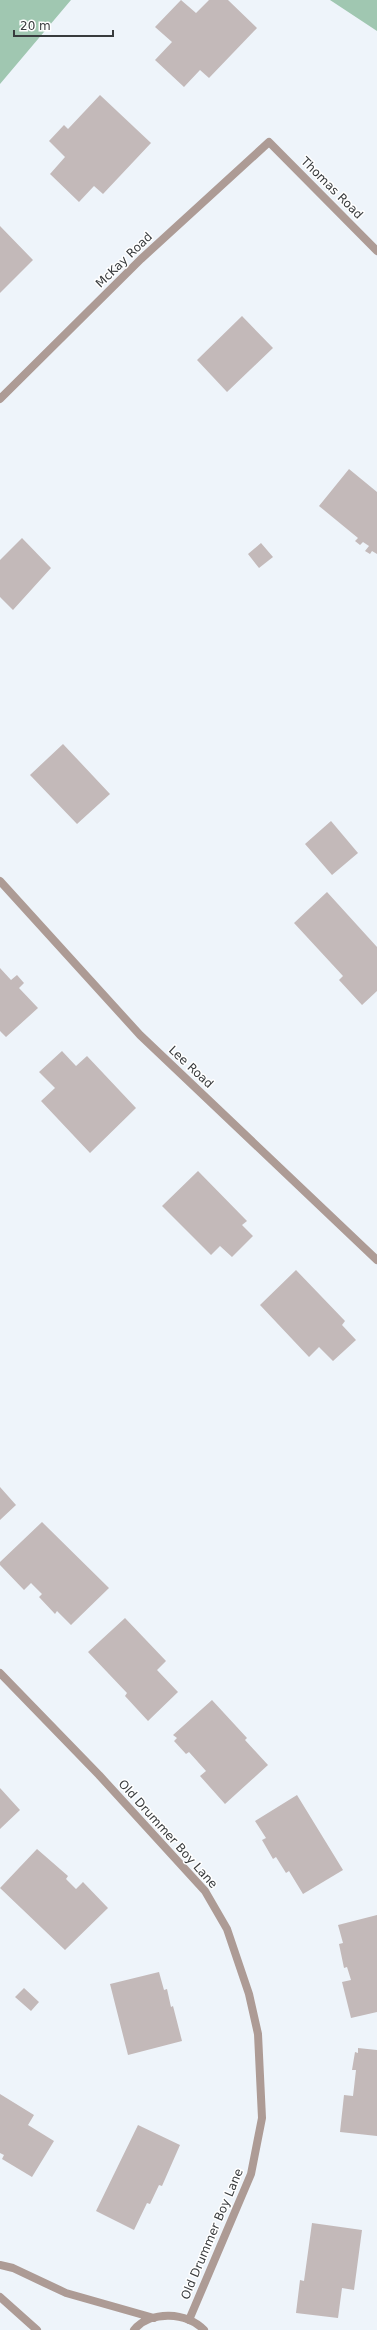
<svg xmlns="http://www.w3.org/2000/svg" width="377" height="2330" viewBox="0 0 377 2330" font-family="'DejaVu Sans',sans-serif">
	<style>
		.forest { fill: #a0c7b1 }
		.building { fill: #c3b9b9 }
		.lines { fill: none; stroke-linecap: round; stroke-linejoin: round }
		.minor { stroke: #ad9b95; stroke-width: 8 }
		.tertiary { stroke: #ad9b95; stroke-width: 8 }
		.labels { text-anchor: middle; stroke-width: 3; stroke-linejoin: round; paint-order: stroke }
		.street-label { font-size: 12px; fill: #383b3d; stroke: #fff }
	</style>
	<rect width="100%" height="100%" fill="#eef4fa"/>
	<!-- forest -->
	<path class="forest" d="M0,0H71L0,84Z
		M330,0H377V31Z"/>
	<!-- building -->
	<path class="building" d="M181,0L196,13L209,0H228L257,28L209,78L200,70L184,87L155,60L172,42L155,27Z
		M100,95L151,143L103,194L94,186L79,202L50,174L65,157L49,141L64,125L68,129Z
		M0,226L33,260L0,293Z
		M242,316L273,348L227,392L197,360Z
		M349,469L377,492V554L372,551L370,554L365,551L369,546L363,542L360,545L355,541L358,538L319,506Z
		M22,538L51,568L13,610L0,597V560Z
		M261,543L273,557L259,568L248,554Z
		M63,744L110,794L77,824L30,775Z
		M331,821L358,853L332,875L305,844Z
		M327,892L377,947V991L362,1005L339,980L343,976L294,923Z
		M0,968L11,980L17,975L24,983L19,988L38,1008L6,1037L0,1031Z
		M62,1051L76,1066L87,1056L136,1108L90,1153L41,1101L55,1088L39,1072Z
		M198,1171L247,1221L242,1225L253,1236L232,1257L220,1246L211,1255L162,1206Z
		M296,1270L345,1321L342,1325L356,1340L333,1361L319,1347L309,1357L260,1305Z
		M0,1487L16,1505L0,1520Z
		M42,1522L109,1588L71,1625L57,1611L55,1614L39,1597L42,1594L31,1583L24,1590L0,1565V1562Z
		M125,1618L166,1661L157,1670L178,1692L148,1721L125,1696L127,1693L88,1652Z
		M212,1700L247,1738L245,1740L268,1765L225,1804L200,1776L206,1771L189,1752L186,1754L174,1741L177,1738L173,1735Z
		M0,1788L20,1810L0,1829Z
		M297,1795L343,1870L303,1894L289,1871L286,1873L276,1857L273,1859L262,1840L266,1838L255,1821Z
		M37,1849L68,1876L66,1879L76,1889L83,1882L108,1908L65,1950L0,1888Z
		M377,1915V2012L351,2018L342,1982L351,1980L347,1967L344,1968L339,1944L343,1943L338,1925Z
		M159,1972L164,1990L167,1989L171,2007L173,2006L182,2041L128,2055L110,1984Z
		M24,1988L39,2002L31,2011L15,1997Z
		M358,2048L377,2050V2136L340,2132L344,2095L353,2096L356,2070H352L355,2052L358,2053Z
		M0,2094L34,2115L28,2125L54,2141L32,2177L2,2159L4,2155L0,2153Z
		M138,2125L180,2145L162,2186L159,2185L150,2204L147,2203L134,2230L96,2211Z
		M312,2223L362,2230L354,2290L342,2288L338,2318L296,2313L300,2280L304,2281Z"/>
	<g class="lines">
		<!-- minor -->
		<path class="minor" d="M0,399L141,259L269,142L377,251
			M0,881L140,1035L377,1260
			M0,1673L99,1775L205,1891L227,1929L249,1994L258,2034L262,2118L251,2174L189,2320"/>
		<!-- tertiary -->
		<path class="tertiary" d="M0,2265L13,2268L66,2293L154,2318
			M0,2297L37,2330
			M134,2330C150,2310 188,2312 204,2330"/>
	</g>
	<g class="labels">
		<!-- street labels -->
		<g class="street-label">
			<text transform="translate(332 188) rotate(45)" y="4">Thomas Road</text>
			<text transform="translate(124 260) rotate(-44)" y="4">McKay Road</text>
			<text transform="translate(191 1067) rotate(43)" y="4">Lee Road</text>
			<text transform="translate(168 1834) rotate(48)" y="4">Old Drummer Boy Lane</text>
			<text transform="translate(212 2234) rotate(-67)" y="4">Old Drummer Boy Lane</text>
		</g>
	</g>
	<!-- scale -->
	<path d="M14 30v6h99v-6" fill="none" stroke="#383b3d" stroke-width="2"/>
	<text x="20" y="30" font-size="12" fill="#383b3d" stroke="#ffffff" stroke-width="3" paint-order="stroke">20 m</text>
</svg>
